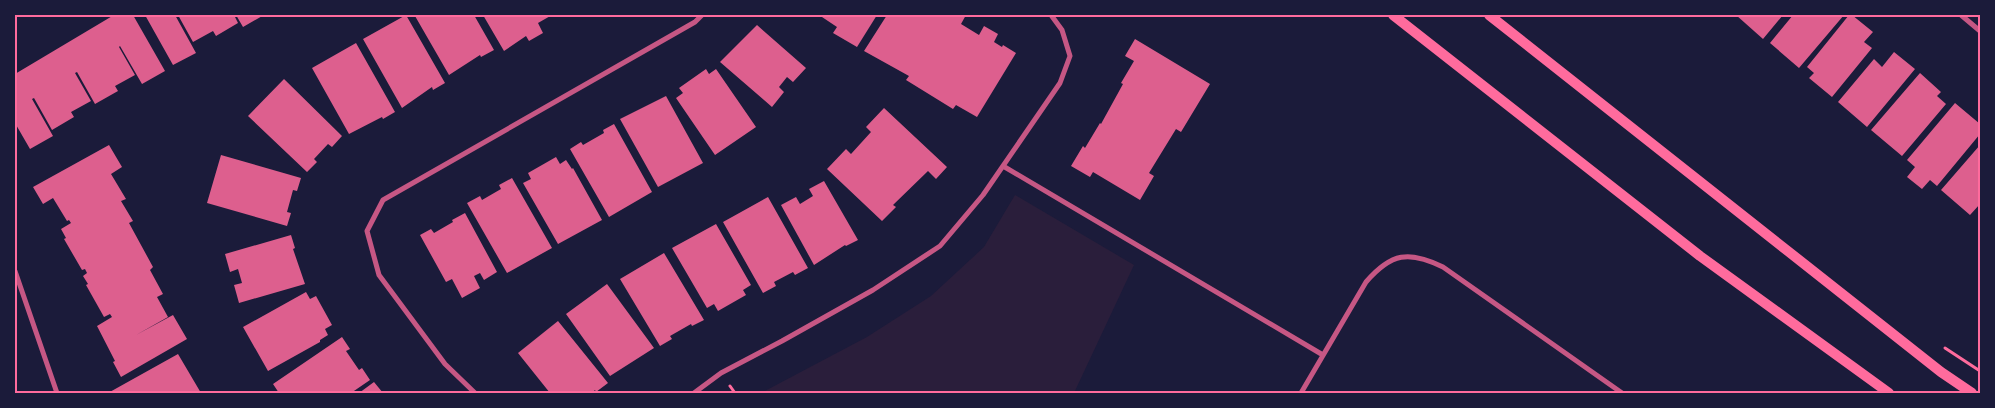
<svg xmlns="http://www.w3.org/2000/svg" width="1995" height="408" viewBox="0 0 1995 408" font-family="Merriweather,serif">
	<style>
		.green { fill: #2a1e3b }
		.building { fill: #dd5f8e }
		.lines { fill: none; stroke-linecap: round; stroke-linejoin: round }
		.path { stroke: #ff6b9d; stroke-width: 3 }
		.minor { stroke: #c65784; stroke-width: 5 }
		.secondary { stroke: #ff6b9d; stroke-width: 10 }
		.neatline { fill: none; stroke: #ff6b9d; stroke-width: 2 }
	</style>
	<rect width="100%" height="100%" fill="#1b1b3a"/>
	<!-- green -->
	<path class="green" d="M1015,195L1134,265L1074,393H761L867,337L931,296L984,247Z"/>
	<!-- building -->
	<path class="building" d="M114,15H133L165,71L142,84L120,46L119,47L135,75L115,86L118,91L95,104L77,72L75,73L91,101L71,112L74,117L52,130L34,98L32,99L53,136L30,149L15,123V74Z
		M145,15H175L196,53L173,65Z
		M178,15H234L238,23L216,36L213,31L193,42Z
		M236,15H264L243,27Z
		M406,15L445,83L433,90L432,87L402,108L363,39Z
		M417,15H474L494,50L481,57L480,55L449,75L415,16Z
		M483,15H552L538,23L543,33L529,41L526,36L504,51Z
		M819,15H877L857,47L833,33L837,27Z
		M887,15H966L961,24L979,35L984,26L998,34L994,42L1002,47L1003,45L1016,53L977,117L956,105L953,109L906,80L909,76L864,51Z
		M1736,15H1783L1763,39Z
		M1793,15H1844L1799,68L1770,43Z
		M1849,15H1852L1873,32L1864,42L1872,48L1832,97L1809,78L1814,73L1807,67Z
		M757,25L806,68L793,82L787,77L779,87L784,92L772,107L720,62Z
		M1135,39L1210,84L1181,132L1176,129L1149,173L1154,176L1140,200L1093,172L1090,177L1071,166L1083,146L1085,148L1100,123L1101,124L1123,84L1121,83L1134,61L1125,56Z
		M356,43L395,112L383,119L382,117L349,134L312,68Z
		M1894,52L1915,69L1867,127L1838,102L1874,59L1882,67Z
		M706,69L709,74L716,69L756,127L715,155L676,98L683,93L679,88Z
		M1920,73L1941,92L1937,96L1946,104L1902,156L1871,130Z
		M284,79L342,136L332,147L328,144L314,159L317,162L307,172L248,116Z
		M666,96L703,163L658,187L620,119Z
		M1955,103L1980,124V134L1937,186L1930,180L1922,189L1907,177L1915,167L1907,160Z
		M884,108L947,167L936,179L928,171L893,205L896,207L882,221L827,169L846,149L851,154L871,132L866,127Z
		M614,124L652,192L609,217L570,149L581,142L583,145L604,133L603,130Z
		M109,145L122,167L111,174L126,199L121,201L133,221L129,223L153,267L150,270L163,294L157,297L168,317L136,335L173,315L187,339L121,377L113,362L115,361L97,326L112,317L110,314L104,317L86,285L88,284L83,276L87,273L85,269L82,270L64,239L66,238L61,229L71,223L69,220L67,221L53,198L43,204L33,187Z
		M1980,145V204L1970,215L1941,190Z
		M221,155L301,178L297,191L293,190L287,212L291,213L287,226L207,203Z
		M556,157L560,164L566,160L572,169L573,168L602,220L558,244L523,183L531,179L528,173Z
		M512,178L552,248L507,273L467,203L480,196L482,200L501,189L499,185Z
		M824,181L858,240L846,246L845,245L814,265L781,205L796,197L800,204L813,196L809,189Z
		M768,197L808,268L795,275L793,272L774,282L776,286L763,293L723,222Z
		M465,213L497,272L484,280L480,273L474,276L480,288L462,298L452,279L446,282L420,235L431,229L434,233L453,222L452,220Z
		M716,224L751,285L743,290L746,295L718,311L714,304L707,308L672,248Z
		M291,235L295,248L293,249L305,284L239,303L234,285L242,283L238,269L230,272L225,254Z
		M664,253L704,320L692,326L691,324L670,336L672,339L660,346L620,279Z
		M607,284L654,348L610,376L566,314Z
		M306,292L310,299L316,296L332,325L325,329L328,335L320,340V342L268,371L243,327Z
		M558,321L608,383L596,392L595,390L592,393H550L518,353Z
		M342,337L350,349L346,351L359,370L362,368L370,380L351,393H279L273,384Z
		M178,354L201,393H108Z
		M374,382L383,393H359Z"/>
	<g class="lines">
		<!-- path -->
		<path class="path" d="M1945,348L1980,371
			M730,386L735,393"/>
		<!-- minor -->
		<path class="minor" d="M1961,15L1980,31
			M1003,166L1323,355
			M15,271L57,393
			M475,393L445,364L379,275L367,231L383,200L695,22L702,15
			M694,393L721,373L782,341L873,290L940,246L983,195L1060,83L1070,56L1062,30L1051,15
			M1301,393L1366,282C1391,253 1409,250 1443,267L1622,393"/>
		<!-- secondary -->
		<path class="secondary" d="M1393,15L1700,256L1889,393
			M1489,15L1941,372L1972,393"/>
	</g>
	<!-- border -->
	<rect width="1995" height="408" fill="none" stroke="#1b1b3a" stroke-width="32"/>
	<rect x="16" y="16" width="1963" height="376" class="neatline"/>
</svg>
